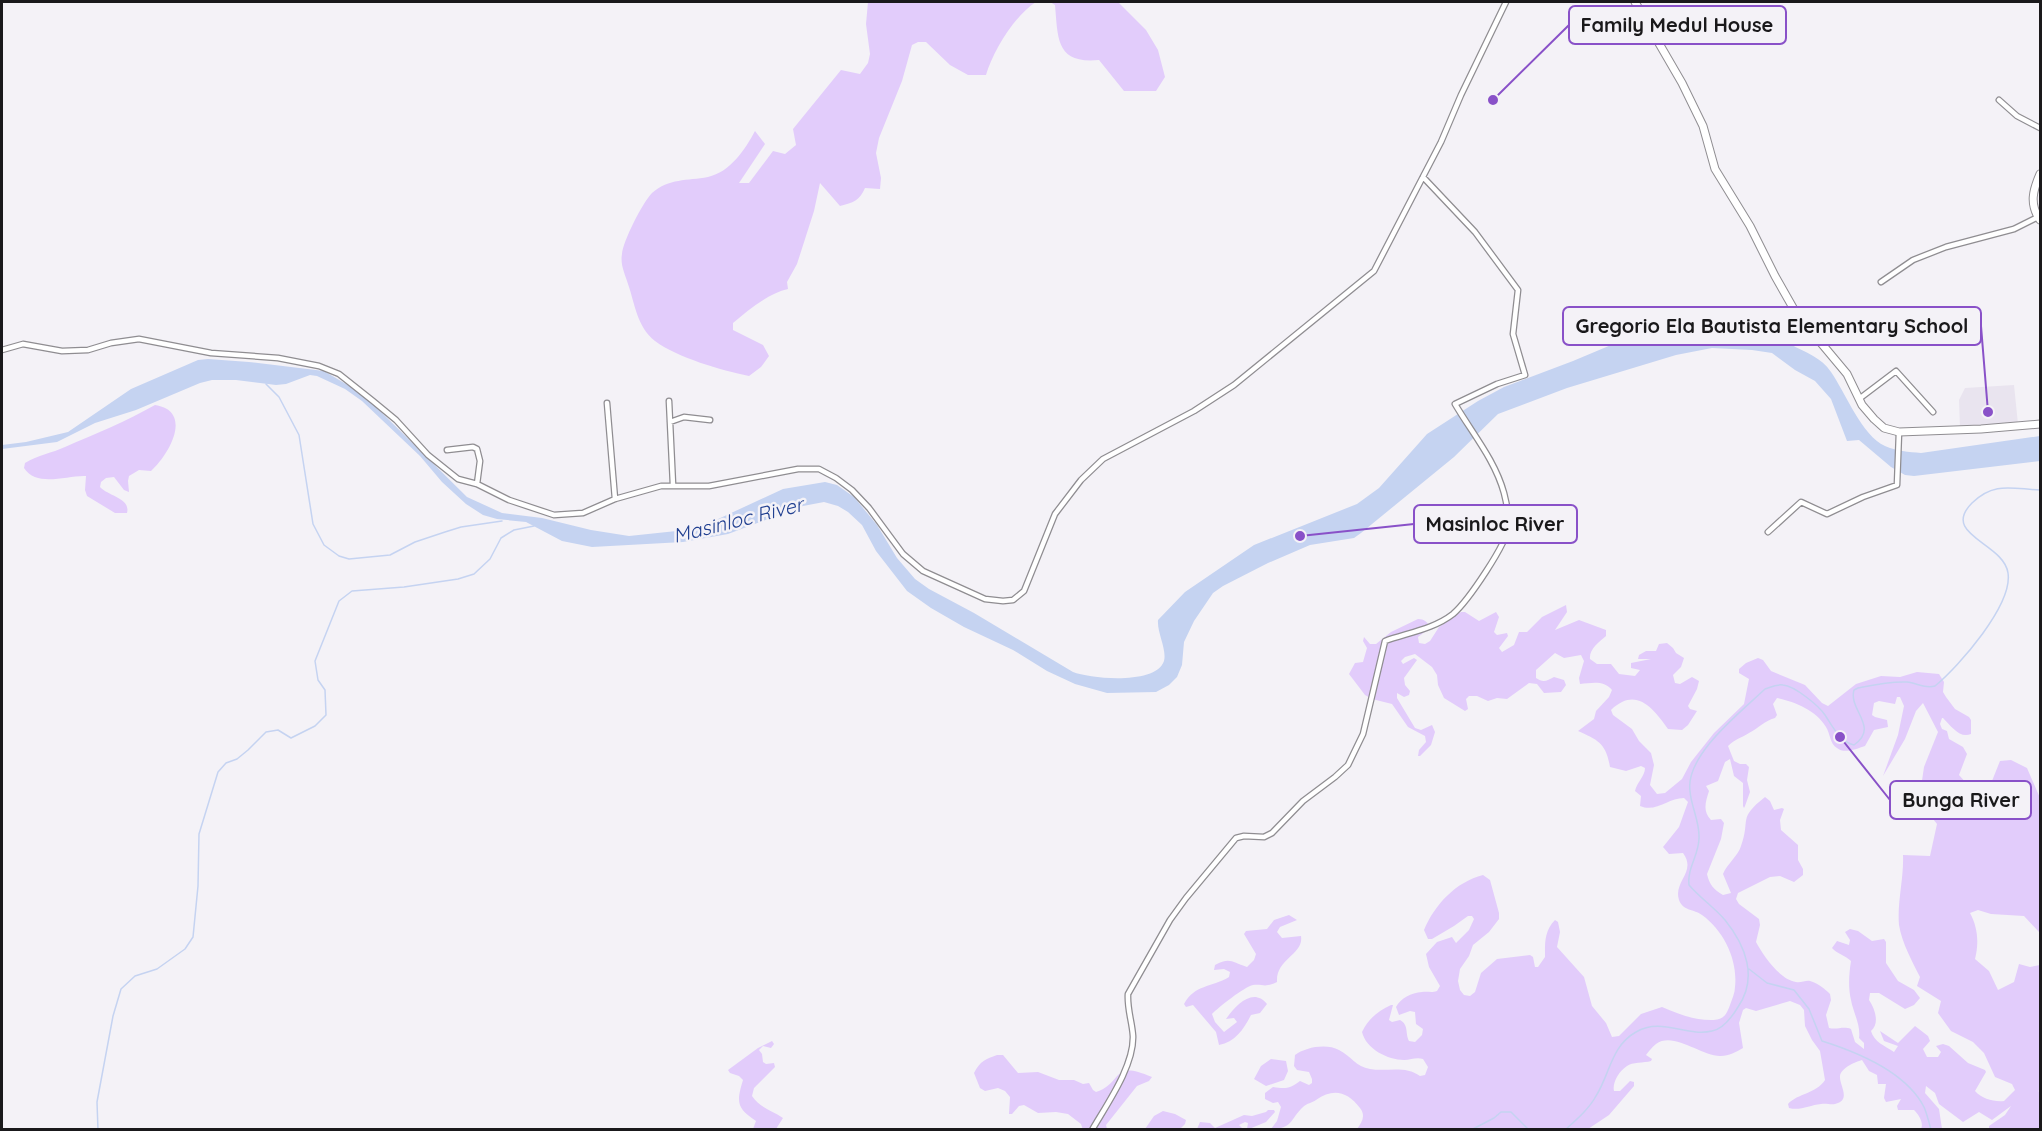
<svg xmlns="http://www.w3.org/2000/svg" width="2042" height="1131" viewBox="0 0 2042 1131" font-family="Quicksand,sans-serif">
	<style>
		.built { fill: #e9e4ef }
		.green { fill: #e2ccfb; fill-rule: evenodd }
		.water { fill: #c5d3f1 }
		.lines { fill: none; stroke-linecap: round; stroke-linejoin: round }
		.stream { stroke: #c5d3f1; stroke-width: 1.5 }
		.street-casing { stroke: #8f8d91; stroke-width: 7 }
		.secondary-casing { stroke: #8f8d91; stroke-width: 9 }
		.street { stroke: #fff; stroke-width: 4.5 }
		.secondary { stroke: #fff; stroke-width: 7 }
		.labels { text-anchor: middle; stroke-width: 5; stroke-linejoin: round; paint-order: stroke }
		.water-label { font-size: 20px; font-style: italic; fill: #214091; stroke: #f4f2f7 }
		.leader { fill: none; stroke: #8951c8; stroke-width: 2 }
		.callout-dot { fill: #8951c8; stroke: #f4f2f7; stroke-width: 2 }
		.callout { fill: #f4f2f7; stroke: #8951c8; stroke-width: 2 }
		.callout-label { font-size: 20px; text-anchor: middle; font-weight: bold; fill: #1a191b }
	</style>
	<rect width="100%" height="100%" fill="#f4f2f7"/>
	<!-- built -->
	<path class="built" d="M2014,385L2018,424L1960,428L1959,400L1965,388Z"/>
	<!-- green -->
	<path class="green" d="M868,2H1036C1015,15 993,51 986,75H968L950,65L926,42H918L912,45L902,81L879,138L876,153L881,178L880,189L865,188C860,200 853,203 840,206L820,183L814,211L797,264L787,282L788,289C769,293 748,310 733,323V330L763,345L769,356L761,367L749,376C721,370 678,358 655,341C637,327 635,304 628,284C625,274 620,265 622,254C623,241 643,202 652,193C669,178 687,181 708,177C730,172 745,150 755,131L765,144L739,183H749L773,151L785,154L796,145L793,129L841,70L860,74L868,63L870,54L866,24Z
		M1050,2H1118L1146,30L1158,50L1165,77L1156,91H1124L1099,60C1056,64 1058,39 1055,5Z
		M155,405C194,411 169,455 151,471L139,470L129,476L128,481L129,492L124,490L114,477L106,478L101,482L100,487C108,496 131,498 127,513H115L87,496L85,490L86,476C67,475 37,488 24,468L25,463C38,455 52,453 65,447C95,434 127,421 155,405Z
		M1566,605L1567,612L1555,630L1579,620L1606,630V636C1599,642 1589,649 1590,659L1597,664H1611L1619,674L1635,676L1640,670L1631,668V663L1651,659H1638L1639,655L1646,651H1656L1659,644L1667,643L1673,648L1676,653L1684,658L1681,667L1673,675L1675,683L1680,684L1692,677L1699,681L1697,689L1688,706L1690,709L1697,711L1688,725L1682,730L1668,729C1653,708 1636,686 1611,710L1613,715L1632,729L1639,741L1651,753L1654,765L1650,785L1657,794L1665,793L1682,779L1691,762L1714,733L1744,704L1749,679L1739,673V669L1746,663L1758,658L1763,660L1771,671L1805,685L1822,703L1828,706L1856,684L1881,676L1900,677L1917,672L1939,674L1944,682L1943,692L1946,697L1955,709L1969,717L1971,720V734C1960,739 1951,726 1943,718H1942L1940,724L1942,729L1947,731L1949,739L1963,747L1967,754L1959,775L1968,785L1957,796L1966,808L1992,781L2000,761L2011,760L2027,768L2040,798V951L2039,932L2024,916L1991,914L1978,910L1970,913C1978,928 1979,943 1975,959L1989,971L1998,990L2014,982L2019,964L2030,967L2040,965V1090L2038,1091L2040,1092V1129H1989V1126L2005,1115L2011,1106L1992,1120L1979,1112L1963,1122L1939,1104L1935,1093L1926,1086L1925,1093L1939,1109L1942,1129H1921C1924,1123 1919,1115 1914,1110H1898L1897,1106L1901,1099L1886,1102L1884,1098L1886,1084H1878L1877,1075L1869,1071L1862,1060C1855,1062 1841,1068 1840,1076C1839,1085 1852,1100 1835,1104C1831,1105 1826,1103 1821,1104C1810,1105 1800,1111 1789,1108L1788,1104C1798,1093 1816,1094 1825,1080L1820,1051L1812,1040L1805,1026L1804,1010L1800,1005L1790,1001L1756,1011L1746,1008L1743,1010L1739,1023L1743,1048C1736,1052 1729,1056 1721,1056C1702,1057 1674,1031 1656,1044C1652,1047 1649,1051 1646,1055L1652,1059L1651,1061C1644,1063 1632,1062 1627,1066C1619,1071 1612,1083 1614,1091H1620L1630,1081L1634,1082V1086L1609,1115L1588,1129L1508,1130L1507,1128L1501,1130L1357,1129C1362,1122 1366,1116 1360,1108C1347,1091 1333,1088 1316,1100C1312,1103 1307,1103 1303,1107C1290,1119 1293,1129 1271,1129L1277,1121L1281,1107L1278,1102L1273,1103L1265,1099V1093L1273,1087C1285,1089 1290,1089 1300,1081L1309,1085L1312,1083V1079L1309,1072L1297,1070L1294,1066L1295,1055C1305,1047 1327,1043 1339,1050C1351,1056 1356,1067 1370,1069C1387,1072 1405,1065 1420,1076L1425,1075L1428,1067L1423,1059C1416,1057 1411,1060 1404,1060C1388,1060 1366,1049 1362,1032C1368,1019 1378,1011 1391,1005H1393L1389,1020L1392,1022L1400,1020C1409,1025 1405,1033 1409,1041L1415,1042L1422,1035L1423,1029L1416,1024L1415,1012L1410,1011L1399,1015L1396,1007C1401,998 1411,993 1422,992C1428,991 1431,993 1437,991L1440,986L1429,967L1426,954L1437,942L1452,937L1456,943L1469,930L1474,919L1472,916H1468L1454,926L1432,939H1428L1424,930C1435,904 1456,882 1483,875L1490,880L1499,913V919L1489,932L1473,945L1469,956L1460,969L1458,981L1460,990L1464,995L1470,996L1475,992L1481,973L1497,959L1530,955L1533,957L1535,967H1538L1545,957C1545,944 1544,931 1555,920L1558,922L1560,932L1557,947L1584,977L1592,1006L1606,1023L1612,1037L1619,1036L1641,1014L1662,1007C1678,1014 1694,1020 1711,1020C1723,1020 1726,1016 1730,1005C1732,999 1735,993 1735,987C1738,960 1724,931 1702,915C1694,909 1683,911 1679,900C1673,881 1697,872 1683,853L1669,854L1663,847L1679,827L1688,802L1684,798C1668,798 1656,813 1640,806L1641,796L1635,791C1637,782 1645,776 1645,768L1641,766L1626,771L1610,767C1606,743 1598,740 1578,731L1594,719L1596,711L1609,697L1612,690C1604,680 1592,683 1580,684L1579,678L1584,661L1581,655L1564,658L1555,653L1536,670V678C1543,683 1547,681 1554,677L1564,680L1566,685L1561,692L1544,693L1537,684L1529,683L1507,699L1497,698L1488,701L1477,696H1469L1466,699L1468,709L1465,711L1444,698L1438,685L1437,675L1432,667L1415,654L1405,657L1401,661L1403,664L1414,658L1417,660L1404,678L1405,685L1410,691L1409,695L1404,697L1397,693V698L1415,728L1421,730L1432,725L1435,732L1431,745L1420,756H1418L1419,750L1426,742L1425,736L1408,727L1392,704L1372,699L1365,695L1349,674L1355,663L1363,662L1367,648L1363,641L1364,637L1370,644H1376L1391,632L1418,619C1424,619 1428,622 1430,628L1418,637L1419,643L1425,644L1430,641L1439,627L1461,612H1465L1479,621L1496,612L1499,617L1494,632L1497,635L1507,633L1508,636L1499,648L1502,652L1514,645L1519,632H1527L1542,617ZM1897,697H1900L1904,706L1898,735L1883,776L1905,739L1916,711L1923,703L1938,732L1924,767L1919,801L1937,824L1930,856L1903,855C1904,878 1897,902 1899,925C1902,943 1912,961 1920,977L1917,986L1941,1001L1938,1013L1951,1031L1973,1042L1984,1053L1995,1077L2012,1084L2015,1090L2004,1101C1994,1102 1982,1099 1975,1091L1986,1072L1985,1070L1968,1063L1949,1046L1943,1044L1936,1046L1941,1052L1938,1057H1927L1923,1049L1930,1041L1928,1036L1915,1026L1898,1043L1880,1031L1884,1041L1898,1046L1894,1052C1885,1046 1874,1042 1871,1031C1880,1023 1875,1009 1869,1000L1870,993H1879L1905,1009L1914,1005L1920,998L1914,990L1898,981L1886,963V942L1884,939L1872,941L1858,931L1850,929L1845,932L1850,940L1849,945L1837,941L1832,948C1836,953 1846,956 1851,961C1849,974 1848,987 1851,1000C1853,1012 1861,1025 1859,1038L1864,1043V1049L1855,1042L1851,1029C1843,1026 1837,1030 1829,1028L1826,1015L1831,1000L1830,994C1825,989 1818,983 1810,981C1806,980 1801,983 1796,982C1780,980 1763,955 1756,942L1760,925L1759,919L1739,904L1736,899L1738,893L1770,877L1780,876L1794,882L1803,875V869L1798,860V845L1781,830L1780,820L1784,809L1782,808L1774,810L1770,801L1765,797C1737,819 1751,819 1741,846C1738,856 1727,864 1723,874L1731,893L1723,895C1714,890 1709,884 1707,874L1721,839L1724,823L1721,819L1711,820C1702,811 1706,801 1709,791L1706,786L1718,781L1725,762L1730,759L1734,776L1743,783V806L1744,808L1745,806L1750,792L1747,780L1749,767L1746,764H1740L1734,761L1728,746C1735,739 1741,738 1749,733C1759,728 1764,721 1775,718L1777,715L1773,704L1777,698C1795,702 1816,710 1826,727C1830,733 1830,744 1837,748C1844,754 1856,749 1865,746L1874,730L1888,727L1887,720L1875,717L1872,715L1874,703L1879,701L1895,704Z
		M1289,915L1297,920L1280,927L1277,932L1282,938L1301,936C1304,955 1276,958 1277,982C1264,988 1264,984 1253,985C1244,987 1219,1007 1212,1014L1215,1022L1224,1032L1237,1022L1234,1018L1226,1019C1236,1005 1253,987 1267,1004L1260,1013L1251,1015C1244,1029 1235,1042 1219,1045L1216,1032L1193,1005L1186,1007L1184,1004C1195,984 1211,988 1229,977L1230,972L1224,969L1214,970L1215,965C1230,957 1232,962 1247,967L1254,960L1256,954L1244,934L1246,931L1267,929L1274,920Z
		M772,1041L774,1044L771,1048L763,1046L759,1050L762,1054L763,1062L766,1064L774,1063L775,1067L754,1088L752,1096C760,1108 771,1110 783,1118L776,1129H753L756,1121C737,1108 736,1103 743,1080L739,1076L730,1073L728,1070L758,1048Z
		M997,1055H1003L1018,1073L1038,1072L1059,1080H1074L1083,1084L1089,1083L1093,1090L1096,1092C1124,1083 1110,1059 1152,1077L1149,1081L1137,1086L1106,1125L1107,1129L1083,1130L1081,1124L1068,1114L1056,1112L1038,1113L1024,1105L1019,1106L1012,1114H1009L1010,1097L1005,1091L998,1088L985,1091L980,1088L974,1073C980,1061 986,1059 997,1055Z
		M1271,1059L1286,1061L1288,1071L1284,1080L1266,1086L1254,1079L1261,1066Z
		M1268,1110H1274L1275,1112L1266,1122L1249,1129H1247L1248,1123L1245,1122L1239,1125L1243,1129H1197L1200,1122L1210,1123L1215,1128L1244,1115L1252,1116L1266,1112Z
		M1163,1111L1175,1114L1186,1120L1185,1124L1180,1129H1145L1154,1116Z"/>
	<!-- water -->
	<path class="water" d="M1713,323C1729,323 1758,322 1772,330C1778,334 1783,341 1790,344C1806,353 1821,357 1831,372C1845,392 1862,436 1885,446C1896,451 1909,452 1921,453L2040,436V461L1914,476L1905,475L1891,467L1859,440L1847,441L1831,399L1815,381L1795,370L1772,353L1752,350L1712,348L1676,355L1567,388L1498,414L1454,457L1361,533L1354,538L1310,545L1268,563L1223,586L1213,593L1194,621L1184,642L1182,665L1177,677L1169,685L1156,692L1107,693L1075,684L1047,671L1013,650L964,627L931,608L907,591L876,551L862,525L848,512L838,506L824,502L803,506L728,534L683,542L592,547L562,541L526,522L497,519L483,515L466,504L442,482L420,456L362,401L345,389L317,376L310,375L286,384L276,385L236,380H212L200,383L136,410L95,423L57,442L2,449V445L26,442L68,432L131,389L198,360L208,359L249,362L324,371L356,390L371,402L467,497L502,513L542,518L591,530L629,536L686,530L703,526L783,489L825,482L837,485L854,497L877,525L897,558L915,579L929,589L974,613L1073,672C1091,679 1156,685 1164,661C1167,649 1157,633 1158,620L1185,592L1254,545L1357,504L1379,488L1427,434L1478,401L1504,387L1573,361L1642,332L1658,329Z"/>
	<g class="lines">
		<!-- stream -->
		<path class="stream" d="M266,384L279,397L299,435L313,524L324,545L339,556L349,559L390,555L415,542L445,532L461,527L502,521
			M1749,969L1767,983L1794,990L1809,1009L1822,1041C1857,1052 1906,1072 1924,1107C1927,1114 1929,1122 1931,1130
			M98,1130L97,1102L113,1016L121,989L135,976L157,969L185,949L193,937L198,886L199,834L218,772L226,763L237,759L248,750L266,732L278,730L291,738L315,726L326,715L325,690L318,680L315,661L339,601L352,591L404,587L458,579L474,574L490,559L501,538L514,530L534,526
			M1389,1130H1398
			M1471,1130L1494,1118L1501,1112H1511L1529,1130
			M1565,1130C1576,1120 1589,1109 1596,1096C1610,1074 1611,1046 1636,1032C1661,1017 1687,1037 1712,1031C1723,1029 1732,1017 1738,1007C1758,978 1746,946 1725,920C1714,907 1700,898 1689,885C1687,867 1700,854 1699,836C1699,820 1691,806 1690,791C1685,755 1741,712 1765,689C1771,687 1777,684 1783,685C1795,686 1819,706 1825,715C1833,727 1840,742 1854,745C1880,727 1848,710 1854,690L1858,688C1873,685 1891,681 1907,682C1917,683 1925,689 1935,686C1959,666 2013,605 2008,573C2004,543 1940,535 1972,503C1994,481 2013,489 2040,490"/>
		<!-- street casing -->
		<g class="street-casing">
			<path id="street" d="M1999,100L2017,116L2040,128
				M1881,282L1913,260L1946,247L2014,229L2038,217
				M2,350L23,344L62,351L88,350L111,343L139,339L211,353L278,358L319,366L339,374L373,401L396,420L428,455L458,479L477,484L509,500L554,515L583,513L615,499L661,486H709L798,469H819L836,478L852,490L869,508L903,554L923,571L985,599L1003,601L1013,600L1024,591L1055,514L1081,480L1103,459L1194,411L1234,385L1374,271L1441,142L1461,95L1506,2
				M1859,399L1896,371L1933,412
				M669,401L673,485
				M607,403L615,499
				M670,422L684,417L710,420
				M447,450L473,447L477,449L480,461L477,484
				M1768,532L1801,502L1827,514L1863,497L1897,485L1899,432
				M1092,1130C1107,1104 1134,1066 1133,1036C1132,1021 1127,1009 1128,994L1170,920L1186,898L1236,838L1244,836L1264,837L1272,833L1303,801L1335,777L1348,765L1363,734L1385,641C1407,633 1434,629 1453,614C1468,601 1507,544 1509,525C1509,516 1506,501 1504,493C1495,460 1472,433 1455,404L1497,384L1525,375L1513,334L1518,290L1475,232L1423,177"/>
		</g>
		<!-- secondary casing -->
		<g class="secondary-casing">
			<path id="secondary" d="M1635,2L1682,83L1703,126L1715,169L1750,226L1775,276L1796,313L1847,374L1862,405L1874,419L1884,428L1899,432L1981,429L2040,424
				M2040,174C2033,190 2029,204 2040,220"/>
		</g>
		<!-- street -->
		<use href="#street" class="street"/>
		<!-- secondary -->
		<use href="#secondary" class="secondary"/>
	</g>
	<g class="labels">
		<!-- water labels -->
		<g class="water-label">
			<text transform="translate(738 520) rotate(-14)" y="7">Masinloc River</text>
		</g>
	</g>
	<!-- callouts -->
	<path class="leader" d="M1493 100L1569 25M1988 412L1981 326M1300 536L1414 524M1840 737L1890 800"/>
	<g class="callout-dot">
		<circle cx="1493" cy="100" r="6"/>
		<circle cx="1988" cy="412" r="6"/>
		<circle cx="1300" cy="536" r="6"/>
		<circle cx="1840" cy="737" r="6"/>
	</g>
	<g class="callout">
		<rect x="1569" y="6" width="217" height="38" rx="6"/>
		<rect x="1563" y="307" width="418" height="38" rx="6"/>
		<rect x="1414" y="505" width="163" height="38" rx="6"/>
		<rect x="1890" y="781" width="141" height="38" rx="6"/>
	</g>
	<g class="callout-label">
		<text x="1677" y="32">Family Medul House</text>
		<text x="1772" y="333">Gregorio Ela Bautista Elementary School</text>
		<text x="1495" y="531">Masinloc River</text>
		<text x="1961" y="807">Bunga River</text>
	</g>
	<!-- border -->
	<rect width="2042" height="1131" fill="none" stroke="#1a191b" stroke-width="6"/>
</svg>
